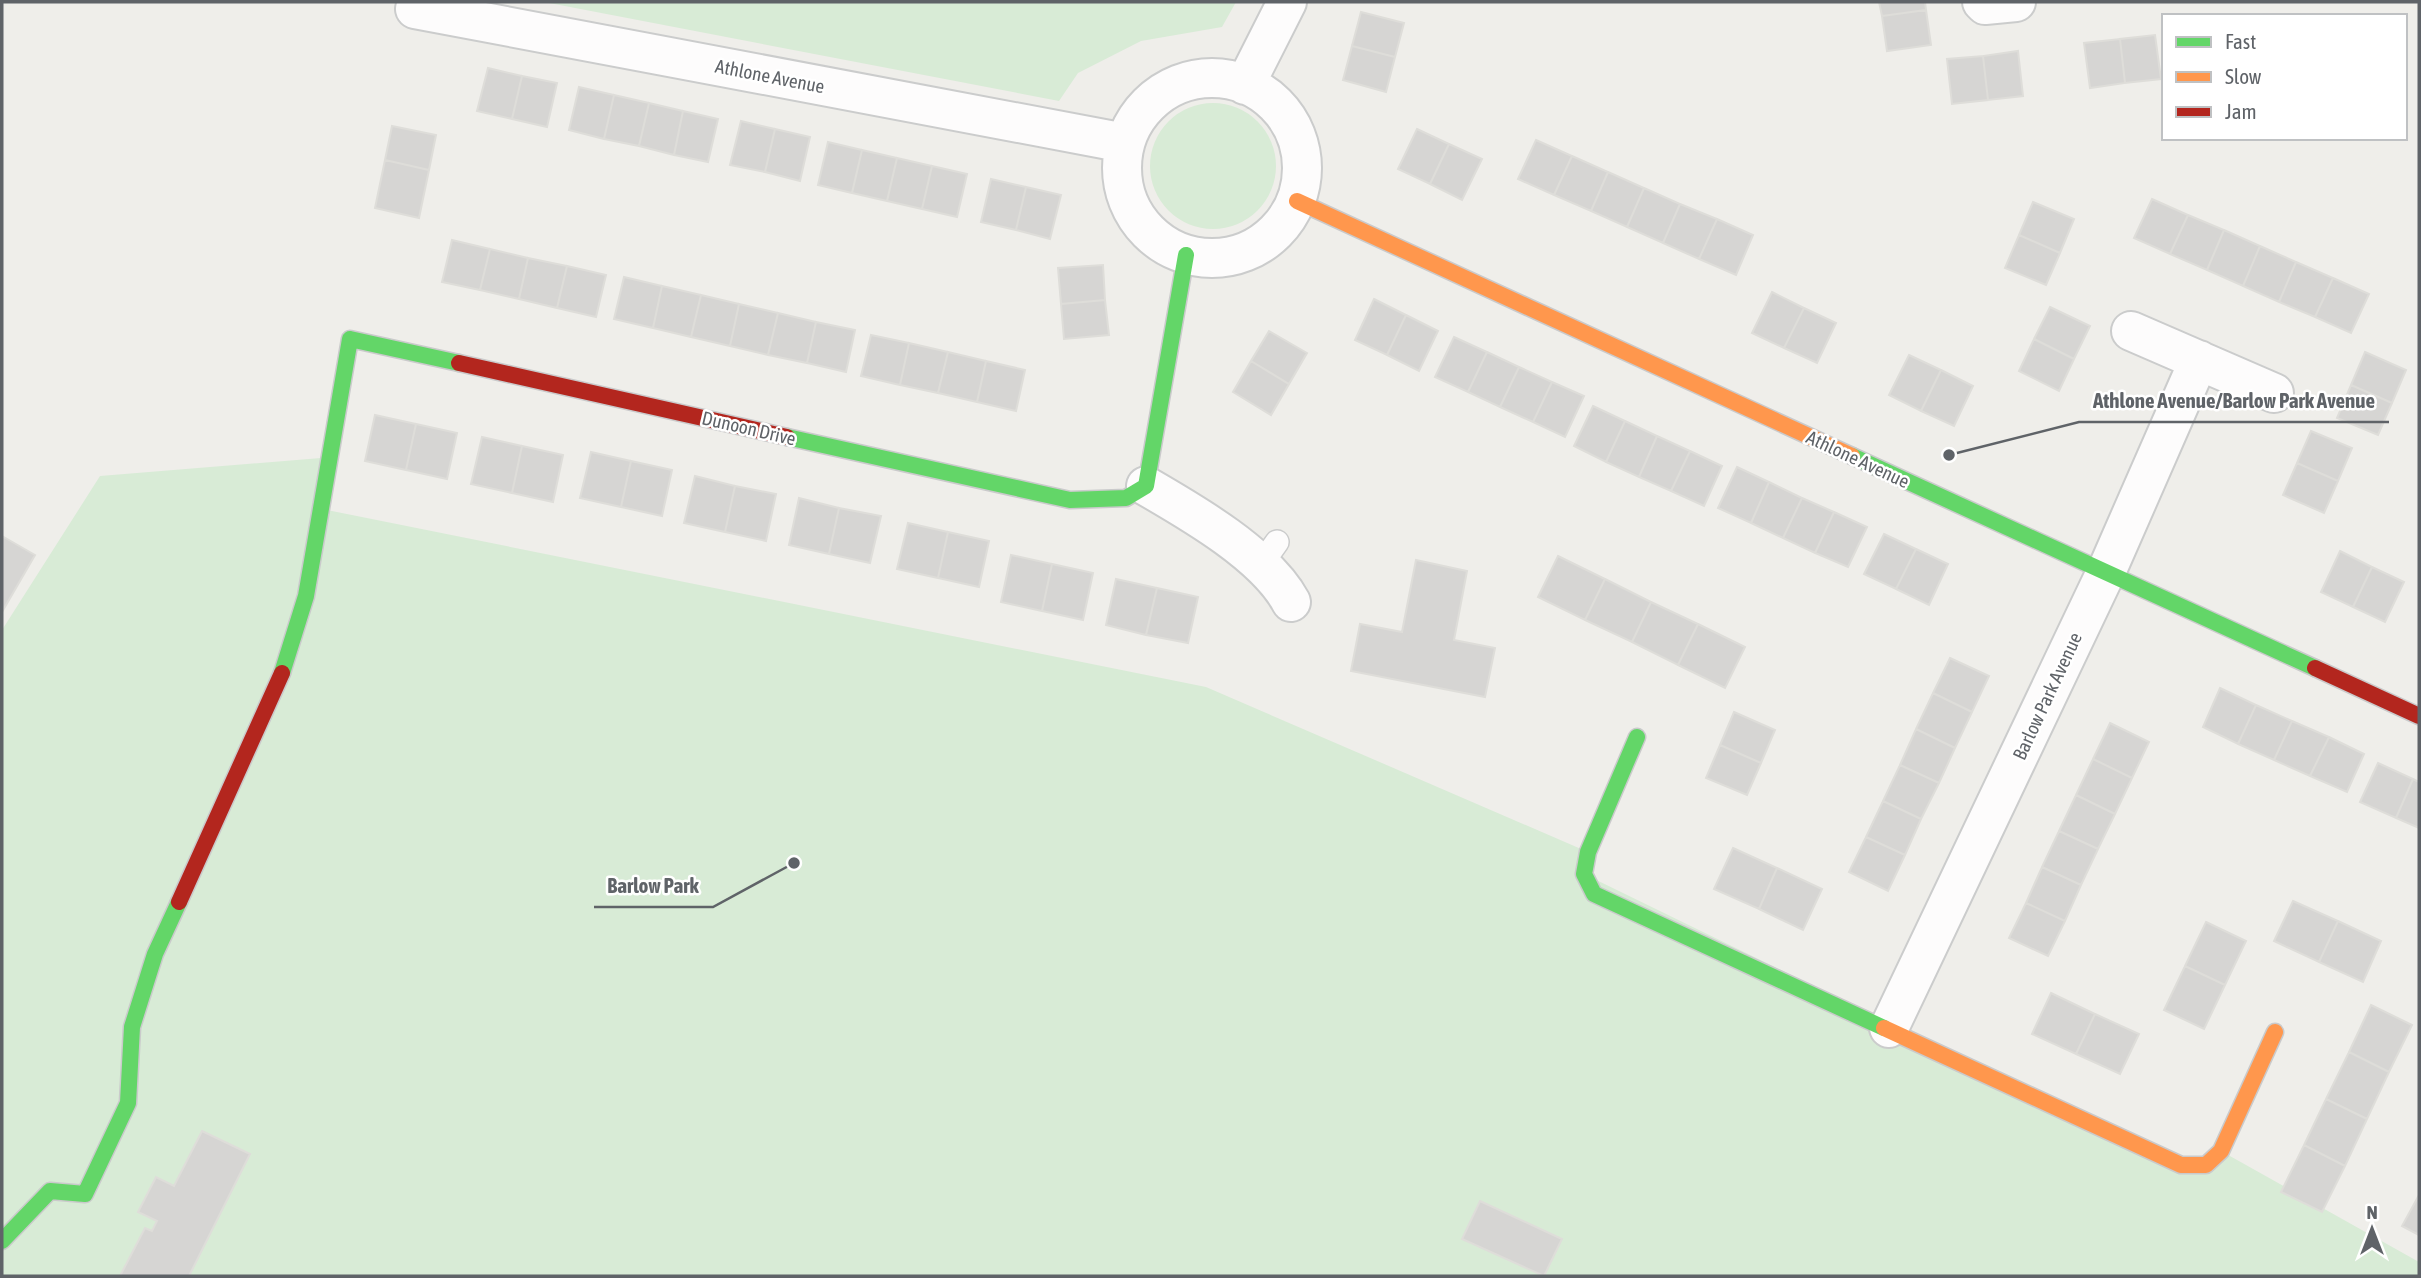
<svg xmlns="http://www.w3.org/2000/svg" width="2421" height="1278" viewBox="0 0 2421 1278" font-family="'Asap Condensed',sans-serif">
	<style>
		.green { fill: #d8ebd6 }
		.building { fill: #d6d5d3; stroke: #deddd9; stroke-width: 2 }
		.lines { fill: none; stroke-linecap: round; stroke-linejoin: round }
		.lane-casing { stroke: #cbcccc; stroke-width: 26 }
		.street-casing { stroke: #cbcccc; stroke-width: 42 }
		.fast-casing { stroke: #cacacb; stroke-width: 19 }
		.slow-casing { stroke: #cacacb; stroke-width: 19 }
		.jam-casing { stroke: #cacacb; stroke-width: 19 }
		.lane { stroke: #fdfcfc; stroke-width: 23 }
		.street { stroke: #fdfcfc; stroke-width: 38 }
		.fast { stroke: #63d668; stroke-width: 16 }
		.slow { stroke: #ff974d; stroke-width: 16 }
		.jam { stroke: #b3261e; stroke-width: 16 }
		.labels { text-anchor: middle; stroke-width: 5; stroke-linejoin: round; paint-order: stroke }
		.street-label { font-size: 19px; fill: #5f6368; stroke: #fff }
		.leader { fill: none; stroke: #5f6368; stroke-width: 2.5 }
		.callout-dot { fill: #5f6368; stroke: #fff; stroke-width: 2.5 }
		.callout-label { font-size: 21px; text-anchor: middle; font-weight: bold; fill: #5f6368; stroke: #fff; stroke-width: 5; stroke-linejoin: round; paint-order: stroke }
	</style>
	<rect width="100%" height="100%" fill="#efeeea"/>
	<!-- green -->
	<path class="green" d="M544,2H1236L1222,27L1141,41L1078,73L1059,101Z
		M1150 166a63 63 0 1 1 126 0a63 63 0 1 1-126 0Z
		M321,458L312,507L1206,687L1588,852L1584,874L2181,1165L2221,1151L2419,1262V1276H2V630L100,476Z"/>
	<!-- building -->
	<path class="building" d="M1879,2H1925L1926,10L1882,16Z
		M1926,10L1931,45L1887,51L1882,16Z
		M1361,12L1404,23L1395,57L1352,46Z
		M2155,35L2161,79L2125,83L2120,39Z
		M2120,39L2125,83L2090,88L2084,43Z
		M1352,46L1395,57L1386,92L1343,80Z
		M2018,51L2023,96L1988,100L1983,56Z
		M1983,56L1988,100L1952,104L1947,59Z
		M488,68L522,76L512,119L477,111Z
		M522,76L557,83L547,127L512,119Z
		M579,87L614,95L604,139L569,130Z
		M614,95L649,103L639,146L604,139Z
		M649,103L683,111L674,155L639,146Z
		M683,111L718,119L708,162L674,155Z
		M741,121L775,129L765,172L730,165Z
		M392,126L436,135L429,170L385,160Z
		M775,129L810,137L800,181L765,172Z
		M1417,129L1449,144L1430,184L1398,169Z
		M1536,140L1572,156L1554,195L1518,179Z
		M828,142L862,150L852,193L818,185Z
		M1449,144L1482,159L1462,200L1430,184Z
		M862,150L897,158L887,201L852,193Z
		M1572,156L1608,172L1591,211L1554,195Z
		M897,158L932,166L922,209L887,201Z
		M385,160L429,170L419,218L375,208Z
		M932,166L967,174L957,217L922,209Z
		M1608,172L1644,188L1627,227L1591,211Z
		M991,179L1026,187L1016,230L981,222Z
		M1026,187L1061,195L1050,239L1016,230Z
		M1644,188L1680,204L1663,243L1627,227Z
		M2152,199L2188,215L2170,254L2134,238Z
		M2033,202L2074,219L2060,253L2019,235Z
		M1680,204L1717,219L1699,259L1663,243Z
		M2188,215L2224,230L2207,270L2170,254Z
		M1717,219L1753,235L1736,275L1699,259Z
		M2224,230L2260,246L2243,286L2207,270Z
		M2019,235L2060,253L2046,285L2005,268Z
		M452,240L490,249L480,290L442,282Z
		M2260,246L2296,262L2279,302L2243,286Z
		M490,249L528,258L519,299L480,290Z
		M528,258L567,266L557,308L519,299Z
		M2296,262L2333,278L2315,317L2279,302Z
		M1103,265L1105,300L1061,304L1058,268Z
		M567,266L606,275L596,317L557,308Z
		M624,277L662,286L653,328L614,319Z
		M2333,278L2369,294L2351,333L2315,317Z
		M662,286L701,295L691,337L653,328Z
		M1772,292L1804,308L1784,348L1752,333Z
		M701,295L739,304L730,346L691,337Z
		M1374,299L1406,315L1387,355L1355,340Z
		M1105,300L1109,335L1064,339L1061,304Z
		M739,304L778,313L768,355L730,346Z
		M2050,307L2090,326L2074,359L2034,339Z
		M1804,308L1836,323L1817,363L1784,348Z
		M778,313L816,322L807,363L768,355Z
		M1406,315L1438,331L1419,371L1387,355Z
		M816,322L855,330L846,372L807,363Z
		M1269,331L1307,353L1289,384L1251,361Z
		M871,335L909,343L900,385L861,376Z
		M1454,337L1487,352L1468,392L1435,377Z
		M2034,339L2074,359L2059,391L2019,371Z
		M909,343L948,352L938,393L900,385Z
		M948,352L986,361L977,402L938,393Z
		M1487,352L1519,367L1500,407L1468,392Z
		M2365,352L2406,370L2392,403L2351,385Z
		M1909,355L1941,370L1921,411L1889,395Z
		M986,361L1025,370L1016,411L977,402Z
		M1251,361L1289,384L1271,415L1233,392Z
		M1519,367L1552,382L1533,422L1500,407Z
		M1941,370L1973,386L1954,426L1921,411Z
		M1552,382L1584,396L1565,437L1533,422Z
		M2351,385L2392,403L2378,435L2337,418Z
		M1593,406L1625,421L1606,462L1574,446Z
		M375,415L416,424L406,470L365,461Z
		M1625,421L1657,436L1639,477L1606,462Z
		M416,424L457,433L447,479L406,470Z
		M2311,431L2352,448L2338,481L2297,463Z
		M1657,436L1690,451L1671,491L1639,477Z
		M482,437L522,446L512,493L471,484Z
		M522,446L563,455L553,502L512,493Z
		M1690,451L1722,466L1704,506L1671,491Z
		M591,452L631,461L621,507L580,498Z
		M631,461L672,470L662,516L621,507Z
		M2297,463L2338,481L2324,513L2283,495Z
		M1737,467L1769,482L1751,523L1718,508Z
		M695,476L735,486L725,532L684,523Z
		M1769,482L1802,498L1783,538L1751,523Z
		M735,486L776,494L766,541L725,532Z
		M799,498L839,508L829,554L789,545Z
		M1802,498L1834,512L1815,553L1783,538Z
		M839,508L881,516L870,563L829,554Z
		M1834,512L1867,527L1848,567L1815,553Z
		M908,523L948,532L938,578L897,569Z
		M948,532L989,541L979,587L938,578Z
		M1884,534L1916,549L1896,589L1864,574Z
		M2,536L35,555L2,612Z
		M1916,549L1948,564L1929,605L1896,589Z
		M2340,551L2372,567L2353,607L2321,592Z
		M1011,555L1052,564L1042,611L1001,602Z
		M1558,556L1605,579L1585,620L1538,597Z
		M1416,560L1467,571L1454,640L1495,648L1485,697L1351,671L1360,624L1402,632Z
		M1052,564L1093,573L1083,620L1042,611Z
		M2372,567L2404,582L2385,622L2353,607Z
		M1116,579L1157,588L1146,635L1106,625Z
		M1605,579L1651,602L1632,642L1585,620Z
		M1157,588L1198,597L1188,643L1146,635Z
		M1651,602L1698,624L1678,665L1632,642Z
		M1698,624L1745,647L1725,688L1678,665Z
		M1950,658L1989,676L1972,712L1933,693Z
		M2220,688L2256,705L2238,744L2203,727Z
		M1933,693L1972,712L1955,748L1916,729Z
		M2256,705L2292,721L2274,760L2238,744Z
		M1734,712L1775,730L1761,763L1720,745Z
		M2292,721L2329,737L2310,776L2274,760Z
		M2110,723L2149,742L2132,778L2093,759Z
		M1916,729L1955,748L1939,783L1900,765Z
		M2329,737L2364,754L2347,792L2310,776Z
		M1720,745L1761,763L1747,795L1706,778Z
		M2093,759L2132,778L2115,814L2076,795Z
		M2378,763L2413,779L2396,818L2360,802Z
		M1900,765L1939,783L1921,819L1883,801Z
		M2413,779L2419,782V828L2396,818Z
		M2076,795L2115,814L2098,849L2059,831Z
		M1883,801L1921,819L1905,855L1866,837Z
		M2059,831L2098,849L2081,885L2042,867Z
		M1866,837L1905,855L1888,891L1849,872Z
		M1733,848L1777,868L1759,909L1714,889Z
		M2042,867L2081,885L2065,921L2026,903Z
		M1777,868L1822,889L1803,930L1759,909Z
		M2293,901L2338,921L2319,962L2274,941Z
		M2026,903L2065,921L2048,956L2009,938Z
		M2338,921L2381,941L2363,982L2319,962Z
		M2206,922L2246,941L2225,985L2185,966Z
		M2185,966L2225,985L2204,1029L2164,1010Z
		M2051,993L2095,1014L2076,1054L2032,1034Z
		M2371,1005L2412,1025L2389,1072L2349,1052Z
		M2095,1014L2139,1034L2120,1074L2076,1054Z
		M2349,1052L2389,1072L2367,1119L2326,1099Z
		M2326,1099L2367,1119L2345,1166L2304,1145Z
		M202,1131L250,1154L189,1276H120L145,1228L152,1231L157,1221L138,1212L156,1177L174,1186Z
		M2304,1145L2345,1166L2322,1212L2281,1192Z
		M2419,1195V1235L2402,1226Z
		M1480,1201L1562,1239L1544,1276L1462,1239Z"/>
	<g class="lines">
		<!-- lane casing -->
		<g class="lane-casing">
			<path id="lane" d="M1260,566L1277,542"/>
		</g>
		<!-- street casing -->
		<g class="street-casing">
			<path id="street" d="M1982,2L1985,5L2016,2
				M415,9L1125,143
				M1122 168a90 90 0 1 1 180 0a90 90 0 1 1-180 0Z
				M1245,85L1287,2
				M2131,331L2274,393
				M1146,486C1191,512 1266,555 1291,602
				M1889,1028L2107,570L2199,360"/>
		</g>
		<!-- fast casing -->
		<g class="fast-casing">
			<path id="fast" d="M787,437L1070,500L1126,498L1146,486L1186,255
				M1852,456L2315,668
				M282,673L306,596L350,339L459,363
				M1637,737L1588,852L1584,874L1594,894L1884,1028
				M2,1241L50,1191L85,1194L128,1103L132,1027L155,954L179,902"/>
		</g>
		<!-- slow casing -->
		<g class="slow-casing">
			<path id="slow" d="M1297,201L1852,456
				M1884,1028L2181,1165H2206L2221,1151L2275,1032"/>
		</g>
		<!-- jam casing -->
		<g class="jam-casing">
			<path id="jam" d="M459,363L787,437
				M2315,668L2419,716
				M179,902L282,673"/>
		</g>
		<!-- lane -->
		<use href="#lane" class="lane"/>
		<!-- street -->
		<use href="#street" class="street"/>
		<!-- fast -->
		<use href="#fast" class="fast"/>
		<!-- slow -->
		<use href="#slow" class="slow"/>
		<!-- jam -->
		<use href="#jam" class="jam"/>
	</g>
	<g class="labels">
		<!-- street labels -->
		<g class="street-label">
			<text transform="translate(770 76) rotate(11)" y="7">Athlone Avenue</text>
			<text transform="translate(749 428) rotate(13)" y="7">Dunoon Drive</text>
			<text transform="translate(1858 459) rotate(25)" y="7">Athlone Avenue</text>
			<text transform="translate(2047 696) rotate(-65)" y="7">Barlow Park Avenue</text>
		</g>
	</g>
	<!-- callouts -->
	<path class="leader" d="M1949 455L2079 422H2389M794 863L713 907H594"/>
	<g class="callout-dot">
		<circle cx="1949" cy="455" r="7"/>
		<circle cx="794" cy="863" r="7"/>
	</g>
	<g class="callout-label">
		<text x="2234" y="408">Athlone Avenue/Barlow Park Avenue</text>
		<text x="653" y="893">Barlow Park</text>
	</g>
	<!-- border -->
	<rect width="2421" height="1278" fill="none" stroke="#5f6368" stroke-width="7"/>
	<!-- legend -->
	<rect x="2162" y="14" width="245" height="126" fill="#ffffff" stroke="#bfc1c3" stroke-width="2"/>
	<rect x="2176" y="37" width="35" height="10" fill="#63d668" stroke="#bfc1c3" stroke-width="2"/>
	<text x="2225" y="49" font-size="21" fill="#5f6368">Fast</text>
	<rect x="2176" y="72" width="35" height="10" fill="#ff974d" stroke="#bfc1c3" stroke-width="2"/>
	<text x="2225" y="84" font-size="21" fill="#5f6368">Slow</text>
	<rect x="2176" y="107" width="35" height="10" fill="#b3261e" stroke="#bfc1c3" stroke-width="2"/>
	<text x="2225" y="119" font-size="21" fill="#5f6368">Jam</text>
	<!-- north arrow -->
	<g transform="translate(2372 1229)" stroke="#ffffff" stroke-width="5" paint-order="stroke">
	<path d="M0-5L12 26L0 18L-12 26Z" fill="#5f6368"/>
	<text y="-10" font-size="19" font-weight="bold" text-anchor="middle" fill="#5f6368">N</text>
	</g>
</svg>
